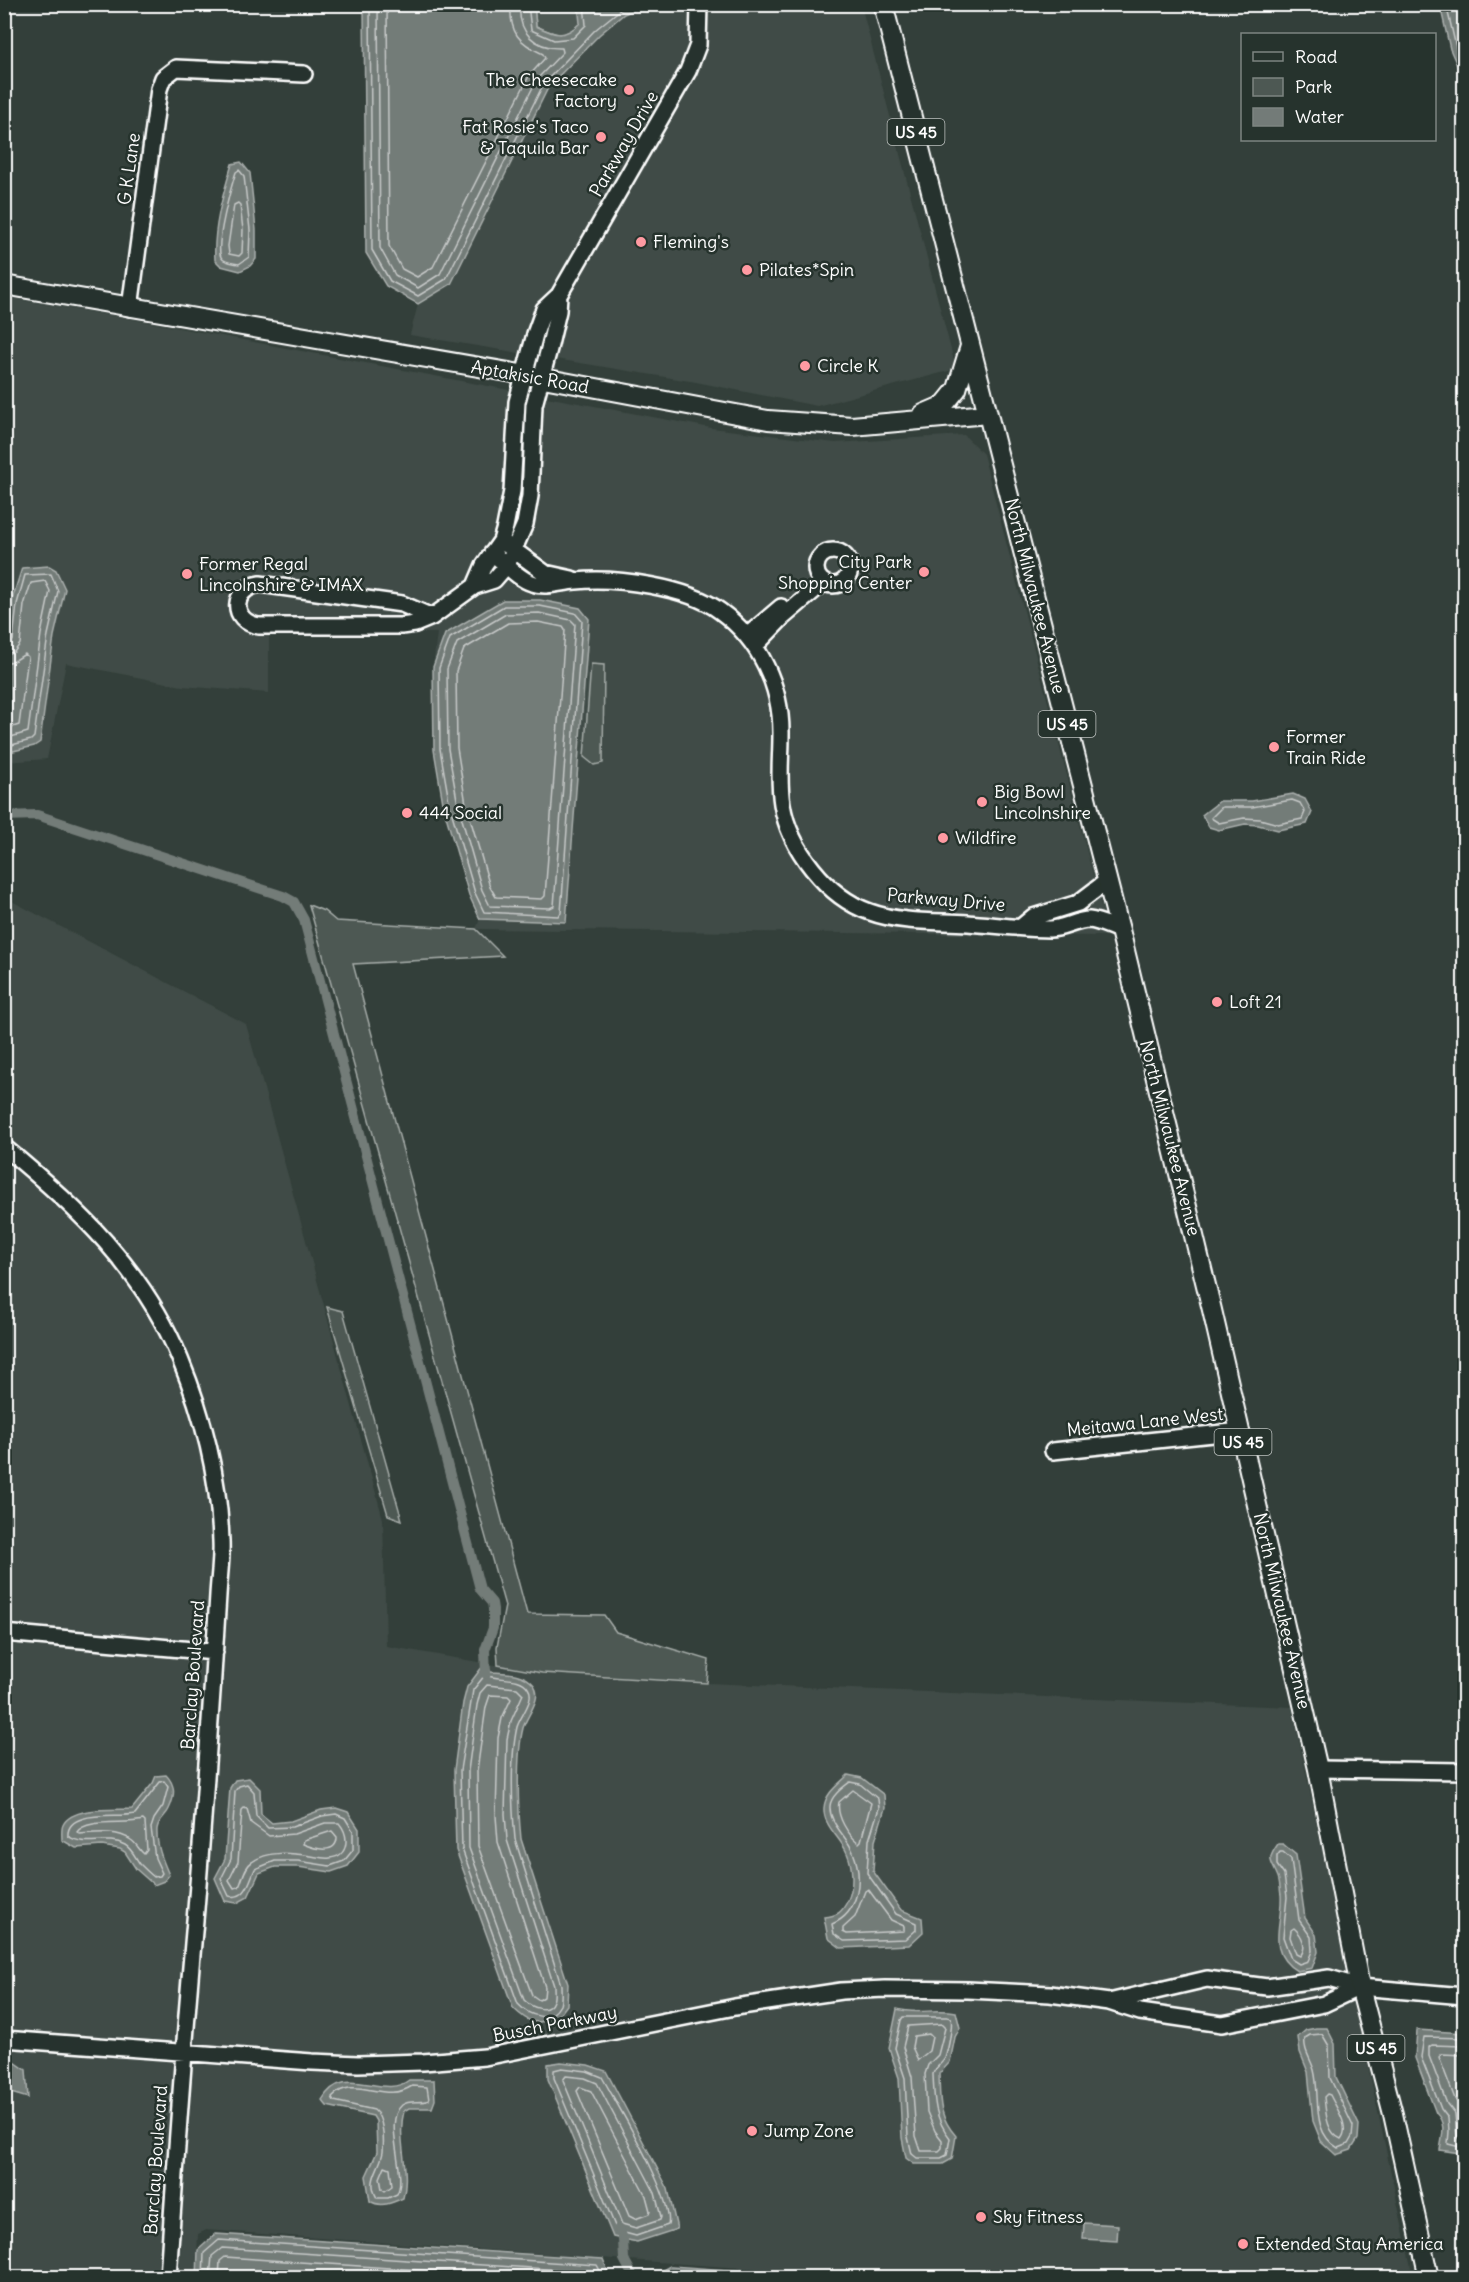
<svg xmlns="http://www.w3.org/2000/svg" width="1469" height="2282" viewBox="0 0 1469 2282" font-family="Delius,sans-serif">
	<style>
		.built { fill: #404c47 }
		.green { fill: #4d5853; stroke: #a6aca9; stroke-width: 1.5 }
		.water { fill: #737b78; stroke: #abb0ae; stroke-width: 1.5 }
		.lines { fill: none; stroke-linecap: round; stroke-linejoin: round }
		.shore { stroke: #c7cac9; stroke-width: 1.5 }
		.canal { stroke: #737b78; stroke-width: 10 }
		.minor-casing { stroke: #fff; stroke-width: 20 }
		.major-casing { stroke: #fff; stroke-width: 22 }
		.minor { stroke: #26332d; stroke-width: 15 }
		.major { stroke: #26332d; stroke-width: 18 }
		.poi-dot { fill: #ff9aa2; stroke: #26332d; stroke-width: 2 }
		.labels { text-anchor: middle; stroke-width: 5; stroke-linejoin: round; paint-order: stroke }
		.shield { fill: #26332d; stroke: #bec2c0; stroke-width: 1.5 }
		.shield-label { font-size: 16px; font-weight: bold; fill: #fff }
		.poi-label { font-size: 18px; fill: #fff; stroke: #26332d; text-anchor: start }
		.street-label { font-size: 18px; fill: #fff; stroke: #26332d }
	</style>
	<rect width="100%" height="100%" fill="#333f3a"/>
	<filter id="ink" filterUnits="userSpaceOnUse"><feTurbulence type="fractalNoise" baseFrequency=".0167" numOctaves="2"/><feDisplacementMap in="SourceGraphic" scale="12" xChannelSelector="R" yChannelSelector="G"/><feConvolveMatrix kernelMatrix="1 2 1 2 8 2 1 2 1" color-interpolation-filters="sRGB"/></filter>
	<g filter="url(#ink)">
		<!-- built -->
		<path class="built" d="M645,4L861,5L956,369L817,406L696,382L410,335L418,304L451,284L549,86L599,35L624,14Z
			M4,297L132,319L711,428L835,443L964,435L983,454L1109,936L476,929L480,919L469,895L444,809L434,750L433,667L437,633H269V693L182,686L66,663L47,759L5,762Z
			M4,897L246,1024L383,1519L386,1646L542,1673L707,1683L1292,1707L1413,2277H869L206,2230L198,2234L196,2277H5Z"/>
		<!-- green -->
		<path class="green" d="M534,5H578L581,23C564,39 556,35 536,26Z
			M591,664L604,665L603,763L594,765L584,757Z
			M309,905L324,911L336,921L476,929L503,956L353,964L527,1614L604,1615L616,1632L709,1660L707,1683L542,1673L498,1665L497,1647L505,1606Z
			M327,1307L343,1311L402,1520L388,1515Z"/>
		<!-- water -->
		<path class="water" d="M364,5H534L536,26C555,35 564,39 580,23L578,5H645L624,14L599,35L549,86L451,284L418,304L386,286L366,253Z
			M1440,5H1464V81L1450,49Z
			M241,162L250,173L256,230V259L250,266L240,271L221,266L215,260C213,227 223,195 232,164Z
			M49,566L56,570L65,589L54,636L40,742L34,746L5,753V669L11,603L22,568Z
			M503,600H540L580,608L589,619L566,922L480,919L469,895L444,809L434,750L433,667L445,634Z
			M1293,794L1305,799L1312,812L1307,824L1278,830L1258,825L1245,824L1219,830L1209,827L1202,815L1220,801H1252Z
			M486,1662L491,1672C506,1673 524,1672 534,1685C543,1698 527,1715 523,1728C516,1755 518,1810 521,1839L568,1984L567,2005L557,2018C534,2024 531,2025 513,2008L456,1850L454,1770L463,1703L467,1687Z
			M166,1775C176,1785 175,1796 169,1809C166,1816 158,1820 157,1829C156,1845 163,1861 169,1875L164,1881L154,1885L136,1869L125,1852L120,1849L102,1846L76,1848L62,1840C62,1835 61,1829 63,1825C72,1806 115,1810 132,1809L153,1783L156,1776Z
			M848,1775L862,1778L884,1795L885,1808L875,1841L873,1871L901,1910L922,1918L923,1932L909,1945L841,1948L828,1938L824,1917C838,1916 842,1912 848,1900C854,1886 853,1867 847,1853C841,1838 823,1826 824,1808C825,1793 838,1785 848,1775Z
			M249,1778L260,1789L261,1814L272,1823L291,1821L321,1810L336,1808L348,1812L359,1829V1852L348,1866L331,1872L298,1867H275L259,1873L248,1897L237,1903L225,1901L215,1878L225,1859L230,1788L235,1780Z
			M1278,1844H1283L1296,1855L1305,1918L1316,1934L1318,1952L1312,1968L1297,1971C1265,1952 1283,1923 1281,1895C1280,1890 1280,1882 1278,1877C1271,1860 1266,1861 1278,1844Z
			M897,2009C916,2015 936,2008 956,2012L960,2028L955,2037L950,2062L939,2074C940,2099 938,2116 956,2136L952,2159L943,2164H914L906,2158L902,2138L899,2078L889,2048Z
			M1316,2028H1327L1335,2044L1336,2077L1359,2125L1358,2139L1351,2150L1336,2155L1321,2141L1313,2121L1308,2072L1300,2052L1298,2037L1306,2030Z
			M1417,2030L1464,2033V2155L1460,2153L1440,2150C1442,2136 1447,2124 1436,2113L1415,2058Z
			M5,2061L16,2063L26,2070L28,2098L11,2093H5Z
			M561,2062L588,2065L606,2071L668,2189L677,2229L637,2242L613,2237L548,2079V2064Z
			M409,2080H434L435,2100L432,2108H409L404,2111C396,2140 411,2170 403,2198C392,2203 381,2208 370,2201L366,2176L377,2152L376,2121L373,2116L327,2106L322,2100C344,2061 383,2101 409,2080Z
			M1084,2223L1118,2225L1117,2241L1083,2239Z
			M216,2234L603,2259L610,2277H197L198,2250Z
			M670,2266H671L827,2277H650Z"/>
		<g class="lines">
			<!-- shore -->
			<path class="shore" d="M370,4L372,250L390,281L418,296L446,279L544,83L595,30L621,9L630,4
				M378,4L380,248L395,275L418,288L440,274L537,79L563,52L562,48C535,49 517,32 520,4
				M387,4L389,246L402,269L417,277L433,267L529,76L545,58L543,54C519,43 509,33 511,4
				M528,4L531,30L554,40L573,38L586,25L584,4
				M1446,4L1456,47L1464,66
				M239,170L244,176L250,230L249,257L239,264C234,263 224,263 221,257C215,245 231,187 236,172Z
				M238,203L240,205L243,230L242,253L239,256L229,254L228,246L234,205Z
				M504,606H540L575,613L582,621L561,913L558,916L484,912L475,893L450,807L440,749L439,668L450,638Z
				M539,613L571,620L575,624L554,906L550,908L490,906L482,890L458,805L448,749L447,669L457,643L506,614Z
				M538,622L563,627L565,630L545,896L542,899L496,897L490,887L466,804L457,748L456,671L464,649L508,623Z
				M4,646L10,645L13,640L17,604L25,575L51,574L58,591L48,635L34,737L31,740L4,747
				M4,654L14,652L20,644L24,605L31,583L45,581L50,591L41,634L28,732L4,739
				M4,663L14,661L25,654L28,657L19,725L4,730
				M1292,800L1300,803L1305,812L1302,819L1278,824L1260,819L1244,818L1219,823L1211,818L1222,807H1252Z
				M485,1675C498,1681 520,1675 528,1688C536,1699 520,1716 517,1727C510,1758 512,1807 515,1839L561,1985C561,1991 562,1999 560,2005C550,2024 529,2016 518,2004L462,1849L460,1770L473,1690Z
				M487,1685L517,1688L523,1694L511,1721L507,1739L505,1814L507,1840L554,1986C554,1990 555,1997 553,2001C548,2015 531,2007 524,2000L469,1848L468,1771L477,1705L480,1693Z
				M490,1695L508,1696L511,1699L502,1718L498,1738L496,1816L498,1842L545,1987L544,1997L539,2000L532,1995L478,1846L477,1771L486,1707Z
				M164,1781L168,1787L163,1806L154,1819L151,1828L155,1858L162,1873L160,1876L154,1877C149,1873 144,1868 140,1864C135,1857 132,1849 125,1845C106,1835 85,1848 68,1836C66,1809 117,1818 135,1814L160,1782Z
				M850,1782L860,1784L878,1799L879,1808L869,1840L867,1873L896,1914L916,1923V1930L906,1939L844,1941L834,1934L832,1924C860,1913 863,1877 853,1852C847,1836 829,1824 830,1806C831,1796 842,1788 850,1782Z
				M247,1784L254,1792L256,1816L268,1828L292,1827L322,1816L336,1814L345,1818L353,1831V1850L344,1861L330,1866L298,1861H275L255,1869C249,1881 247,1900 229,1896L221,1879L231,1859L235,1791L239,1786Z
				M853,1790L871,1803L861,1841L859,1843C848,1835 836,1816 839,1802Z
				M244,1808L247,1809L251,1823L269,1836L294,1834L325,1823H339C349,1835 350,1856 330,1858C324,1859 317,1857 311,1856C292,1853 268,1850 252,1862C244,1867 243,1879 239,1887L234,1888L229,1880L238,1862L242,1810Z
				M143,1820L145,1822L147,1850L144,1854C139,1850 137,1844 131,1840C117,1830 96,1833 80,1834L77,1832C86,1818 126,1825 143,1820Z
				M332,1831L337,1837C337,1855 315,1849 303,1844L304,1840Z
				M1283,1852L1291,1859L1299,1920L1311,1937L1312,1951L1308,1961L1299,1964L1291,1959L1283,1937L1287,1897L1284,1875L1277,1865V1856L1280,1852Z
				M868,1889L891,1920L904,1926V1931L847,1934L843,1932V1928L855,1917L865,1891Z
				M1294,1928C1302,1935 1308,1947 1300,1956L1296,1954L1290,1937L1291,1930Z
				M947,2017L951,2018C953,2026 948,2050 945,2058C942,2064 935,2067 933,2074C934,2098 934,2118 950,2138L947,2155L941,2158H917L912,2154L908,2137L905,2078L895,2048L901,2020L903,2017Z
				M941,2024L945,2028L938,2055L928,2065L925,2074L927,2112L935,2131L942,2140V2148L939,2151H921L916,2136L912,2077L903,2047L908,2026Z
				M929,2034L932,2037L929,2051L918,2060L912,2047L914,2036Z
				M1322,2034L1329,2046L1330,2078L1353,2126L1352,2137L1348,2144L1338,2148C1310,2132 1321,2096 1314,2070C1311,2059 1303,2050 1305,2038L1310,2035Z
				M1464,2038L1424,2037L1421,2057L1441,2109L1448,2118L1449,2131L1448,2144L1464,2148
				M1464,2046L1432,2045L1429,2047V2056L1447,2104L1455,2114L1457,2137L1464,2140
				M1464,2055L1442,2054L1439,2057L1455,2099L1462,2109L1464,2118
				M562,2068L587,2071L602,2077C617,2104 675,2200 668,2225L636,2236L617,2231L554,2078V2070Z
				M566,2076L585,2078L597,2083L655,2193L661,2217L660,2220L636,2228L622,2224L563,2080Z
				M412,2086L427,2087L429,2100C421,2104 410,2099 402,2105C382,2122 408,2174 397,2194L388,2198H377C366,2179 380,2170 383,2152C384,2140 384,2118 374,2110L334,2101L332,2097C355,2073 383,2105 412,2086Z
				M580,2087L591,2091L646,2196L650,2211L649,2214L635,2219L629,2216L577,2091Z
				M1327,2094L1330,2095C1336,2108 1351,2127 1341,2139C1326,2133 1326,2112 1324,2097Z
				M385,2166L390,2168L392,2186L385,2191L382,2189L380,2178Z
				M203,2278L204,2253L219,2240L597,2265L604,2278
				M210,2278L212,2256L222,2248L592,2272L596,2278
				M219,2278L220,2261L225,2257L539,2278
				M663,2278L672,2273L742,2278"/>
			<!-- canal -->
			<path class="canal" d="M4,816L37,815L283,896L294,902L304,920L480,1589L492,1603L493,1609V1628L485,1650L486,1674
				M619,2228L623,2239L624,2259L634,2278"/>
			<!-- minor casing -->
			<g class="minor-casing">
				<path id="minor" d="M130,308L159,89L163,78L176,68L304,74
					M507,545L545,573L572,579
					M816 568a17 17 0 1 1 34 0a17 17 0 1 1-34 0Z
					M492,553C504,562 518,579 532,583C546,588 561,582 576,581C616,577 688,587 720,611C760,640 782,687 781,736C781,759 778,780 782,804C789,848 827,897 870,912C900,923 936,921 968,923C995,925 1023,929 1050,929C1063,929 1076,920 1089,920C1099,921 1111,927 1120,930
					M475,586L484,565L501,541L505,527L512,491L517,402L535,334L544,309L559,295L688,71L698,45L699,4
					M432,617L402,604L260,584C232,588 229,621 259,626H401L415,624L432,617L475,586L494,580L507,565L525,524L530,496L534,405L549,349L558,311L559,295
					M747,636L781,607
					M755,646L782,618L823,583
					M1021,927L1033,917L1078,903L1107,881
					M4,1147C77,1207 144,1270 180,1359C204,1417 219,1478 221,1541C222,1559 219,1577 218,1595C216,1627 214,1660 212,1692C207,1764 202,1837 196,1909C185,2032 176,2155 168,2278
					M1053,1451L1241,1431
					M4,1633L215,1652
					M1318,1769L1464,1771
					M1109,2002L1207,1979L1267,1987L1329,1978L1360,1987L1464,1996
					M4,2039L312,2062L358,2064L423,2062L485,2057L735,2007L841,1991L885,1989L968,1990L1050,1994L1109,2002L1140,2012L1222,2024L1324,2004L1360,1987"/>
			</g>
			<!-- major casing -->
			<g class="major-casing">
				<path id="major" d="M883,4L1120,930L1212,1310L1318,1769L1360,1987L1393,2114L1429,2278
					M4,285L543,378L768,420L852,426L988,414
					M923,414L944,405L957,389L970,346"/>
			</g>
			<!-- minor -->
			<use href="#minor" class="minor"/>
			<!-- major -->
			<use href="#major" class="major"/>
		</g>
	</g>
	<!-- markers -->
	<g class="poi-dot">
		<circle cx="629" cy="90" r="6"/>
		<circle cx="601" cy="137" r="6"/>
		<circle cx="641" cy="242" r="6"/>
		<circle cx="747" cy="270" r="6"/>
		<circle cx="805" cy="366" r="6"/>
		<circle cx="924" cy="572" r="6"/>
		<circle cx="187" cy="574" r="6"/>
		<circle cx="1274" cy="747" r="6"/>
		<circle cx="982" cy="802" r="6"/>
		<circle cx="407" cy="813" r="6"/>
		<circle cx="943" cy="838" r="6"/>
		<circle cx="1217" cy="1002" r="6"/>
		<circle cx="752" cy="2131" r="6"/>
		<circle cx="981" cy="2217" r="6"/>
		<circle cx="1243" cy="2244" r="6"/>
	</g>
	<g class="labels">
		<!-- shield labels -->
		<g class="shield">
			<rect x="887.5" y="119" width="57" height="26" rx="4.5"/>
			<rect x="1038.5" y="711" width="57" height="26" rx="4.5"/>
			<rect x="1214.5" y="1429" width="57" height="26" rx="4.5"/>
			<rect x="1347.5" y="2035" width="57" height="26" rx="4.5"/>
		</g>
		<g class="shield-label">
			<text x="916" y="138">US 45</text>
			<text x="1067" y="730">US 45</text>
			<text x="1243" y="1448">US 45</text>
			<text x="1376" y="2054">US 45</text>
		</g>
		<!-- poi labels -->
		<g class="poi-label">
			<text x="617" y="86" text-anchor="end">The Cheesecake<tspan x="617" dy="21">Factory</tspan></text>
			<text x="589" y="133" text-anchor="end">Fat Rosie's Taco<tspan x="589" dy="21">&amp; Taquila Bar</tspan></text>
			<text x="653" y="248">Fleming's</text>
			<text x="759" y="276">Pilates*Spin</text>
			<text x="817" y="372">Circle K</text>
			<text x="912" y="568" text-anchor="end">City Park<tspan x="912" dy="21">Shopping Center</tspan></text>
			<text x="199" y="570">Former Regal<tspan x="199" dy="21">Lincolnshire &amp; IMAX</tspan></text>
			<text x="1286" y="743">Former<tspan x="1286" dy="21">Train Ride</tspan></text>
			<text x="994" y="798">Big Bowl<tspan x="994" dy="21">Lincolnshire</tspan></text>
			<text x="419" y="819">444 Social</text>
			<text x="955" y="844">Wildfire</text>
			<text x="1229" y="1008">Loft 21</text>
			<text x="764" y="2137">Jump Zone</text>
			<text x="993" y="2223">Sky Fitness</text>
			<text x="1255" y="2250">Extended Stay America</text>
		</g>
		<!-- street labels -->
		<g class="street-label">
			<text transform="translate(624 144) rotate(-60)" y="6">Parkway Drive</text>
			<text transform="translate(129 169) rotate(-82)" y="6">G K Lane</text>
			<text transform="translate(530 377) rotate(10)" y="6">Aptakisic Road</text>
			<text transform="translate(1035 596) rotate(76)" y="6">North Milwaukee Avenue</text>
			<text transform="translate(946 900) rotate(5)" y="6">Parkway Drive</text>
			<text transform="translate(1170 1138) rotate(76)" y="6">North Milwaukee Avenue</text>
			<text transform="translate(1145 1422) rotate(-6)" y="6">Meitawa Lane West</text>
			<text transform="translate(1282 1611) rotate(77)" y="6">North Milwaukee Avenue</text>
			<text transform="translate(193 1675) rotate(-86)" y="6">Barclay Boulevard</text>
			<text transform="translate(555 2024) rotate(-11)" y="6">Busch Parkway</text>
			<text transform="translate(156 2160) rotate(-86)" y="6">Barclay Boulevard</text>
		</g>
	</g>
	<!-- margin -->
	<rect width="1469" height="2282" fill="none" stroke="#26332d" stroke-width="24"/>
	<rect x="12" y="12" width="1445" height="2258" fill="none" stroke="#fff" stroke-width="2" filter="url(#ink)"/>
	<!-- legend -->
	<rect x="1241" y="33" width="195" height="108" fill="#26332d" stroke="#7d8581" stroke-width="1.5"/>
	<rect x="1253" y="52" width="30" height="9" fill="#26332d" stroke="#7d8581" stroke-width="1.5"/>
	<text x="1295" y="63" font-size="18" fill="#ffffff">Road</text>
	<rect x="1253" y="78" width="30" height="18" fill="#4d5853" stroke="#7d8581" stroke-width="1.5"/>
	<text x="1295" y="93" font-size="18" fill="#ffffff">Park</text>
	<rect x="1253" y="108" width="30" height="18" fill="#737b78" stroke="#7d8581" stroke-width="1.5"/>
	<text x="1295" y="123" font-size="18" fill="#ffffff">Water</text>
</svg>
